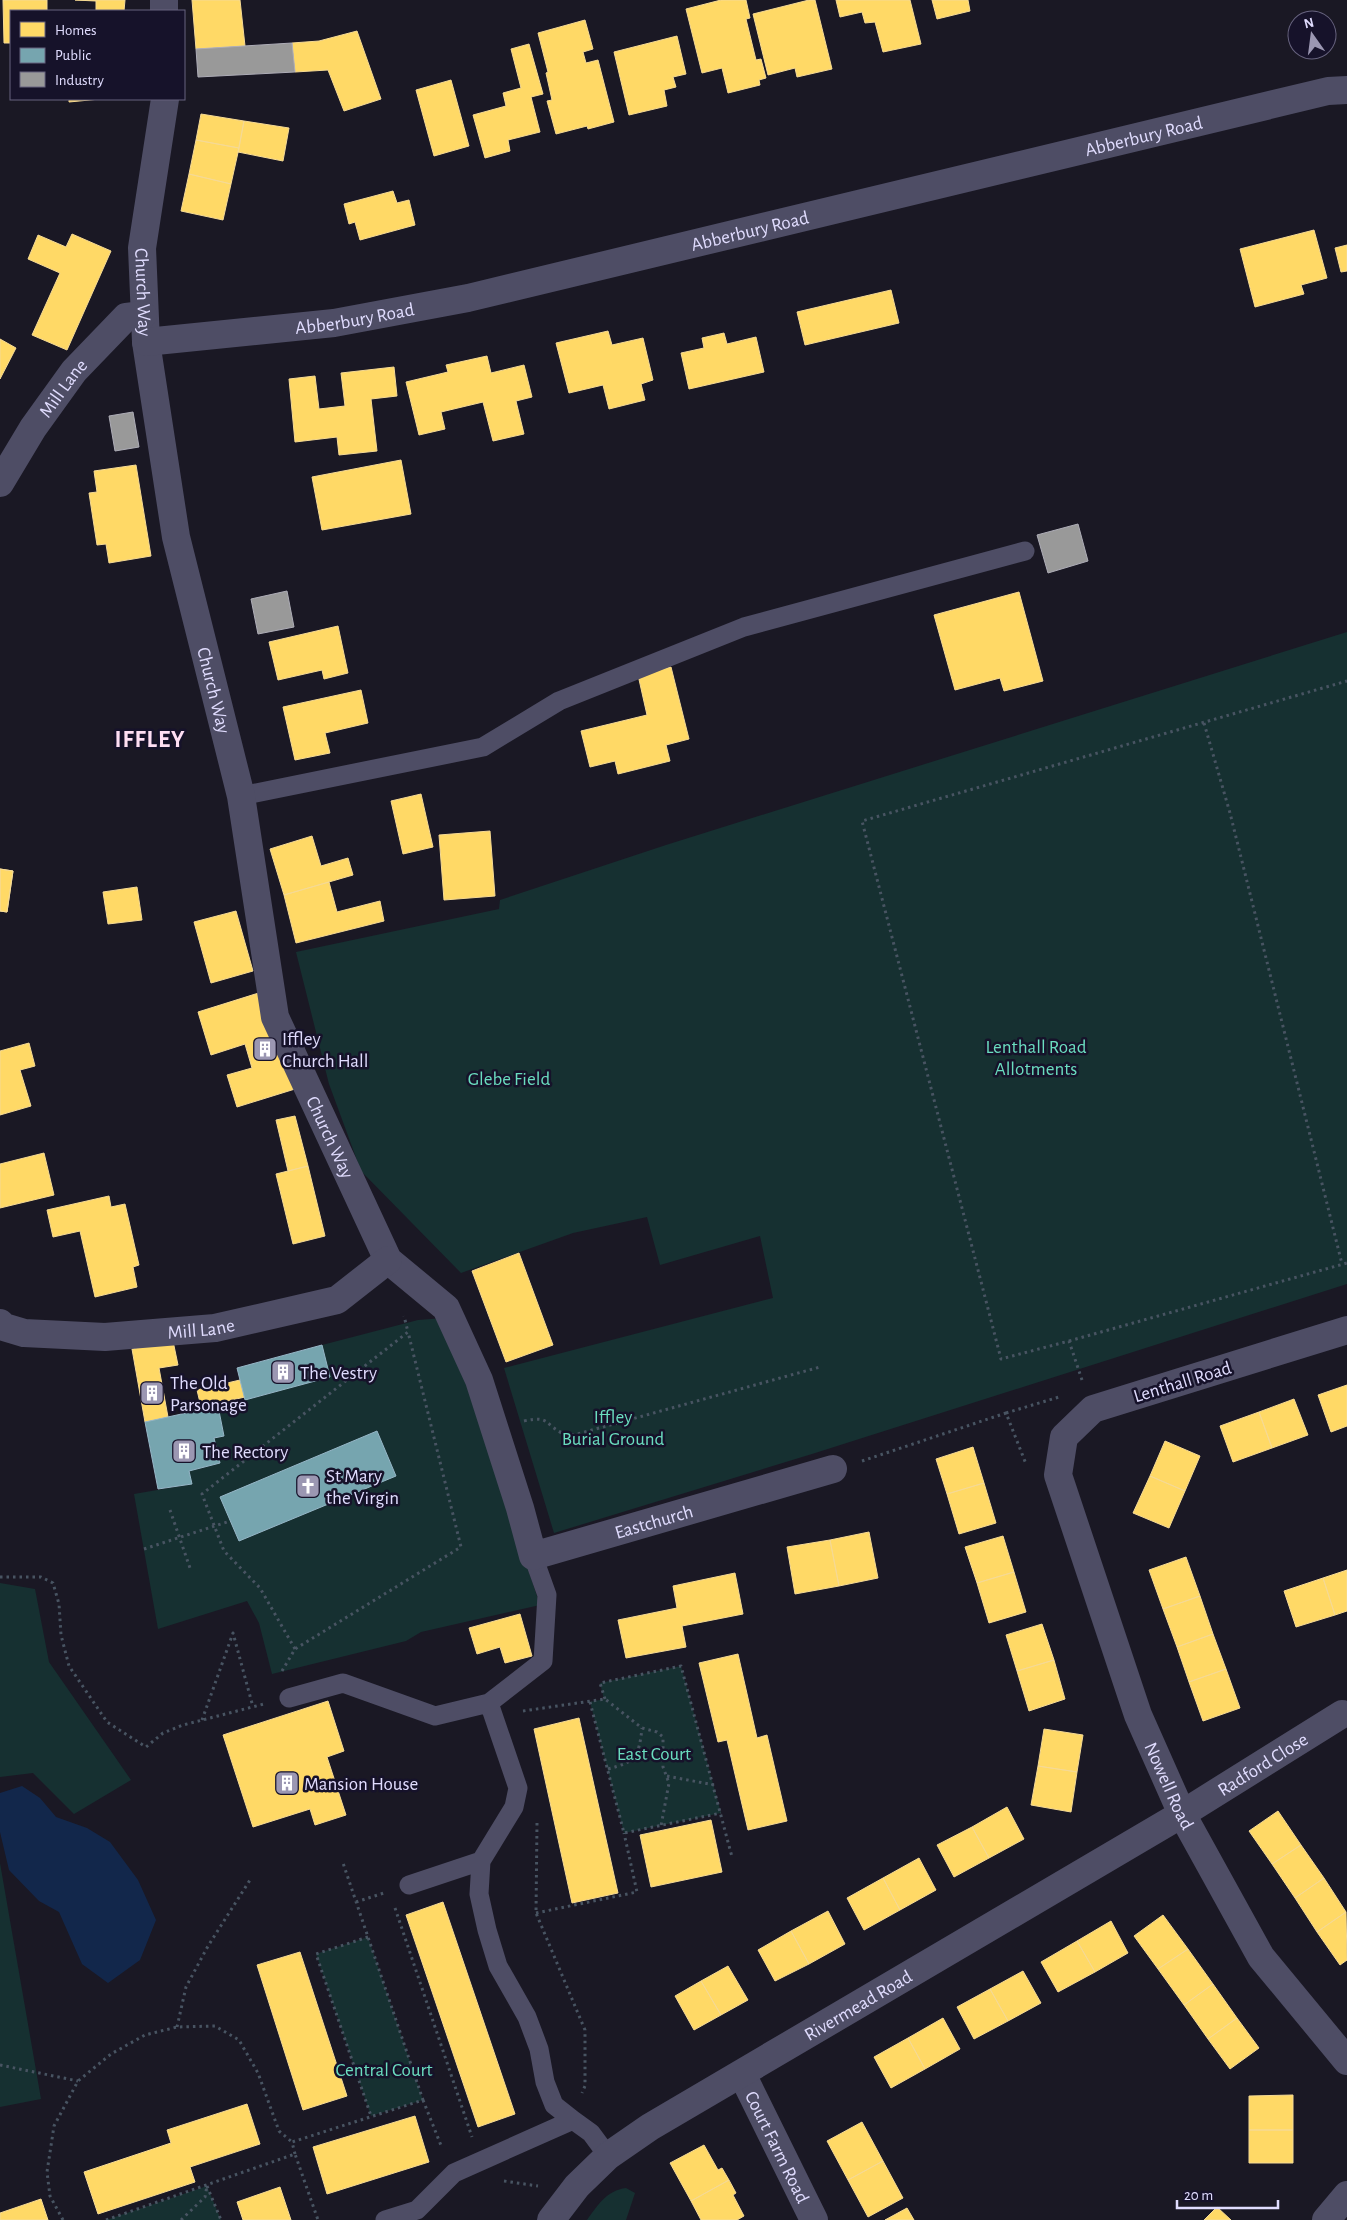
<svg xmlns="http://www.w3.org/2000/svg" width="1347" height="2220" viewBox="0 0 1347 2220" font-family="'Alegreya Sans',sans-serif">
	<style>
		.green { fill: #163031 }
		.water { fill: #12274b }
		.homes { fill: #ffd966; stroke: #f6da94 }
		.public { fill: #76a5af; stroke: #96b6c7 }
		.industry { fill: #999; stroke: #aeadb7 }
		.lines { fill: none; stroke-linecap: round; stroke-linejoin: round }
		.path { stroke: #485462; stroke-width: 3; stroke-dasharray: 2.5 4; stroke-linecap: butt }
		.service { stroke: #4e4d65; stroke-width: 19 }
		.minor { stroke: #4e4d65; stroke-width: 28 }
		.labels { text-anchor: middle; stroke-width: 5; stroke-linejoin: round; paint-order: stroke }
		.street-label { font-size: 19px; fill: #e0dcfe; stroke: #16122a }
		.poi-label { font-size: 19px; fill: #e0dcfe; stroke: #16122a; text-anchor: start }
		.park-label { font-size: 19px; fill: #6addbf; stroke: #16122a }
		.district-label { font-size: 24px; font-weight: bold; letter-spacing: 1px; fill: #fedef3; stroke: #16122a }
	</style>
	<rect width="100%" height="100%" fill="#1a1824"/>
	<!-- green -->
	<path class="green" d="M1347,632V1284L812,1454L554,1533L504,1368L773,1298L760,1236L660,1265L647,1217L573,1233L461,1273L361,1171L329,1084L296,952L499,909L500,900L666,845Z
		M444,1318L540,1605L421,1632L406,1641L272,1674L259,1623L247,1601L158,1629L134,1494L192,1484L189,1471L220,1463L214,1438L224,1435L218,1406L245,1400L322,1345L418,1320Z
		M0,1583L35,1589L49,1662L131,1780L74,1814L33,1773L0,1777Z
		M681,1666L721,1813L624,1833L590,1702L604,1699L600,1683Z
		M0,1863L41,2099L0,2107Z
		M368,1937L423,2100L371,2116L316,1954Z
		M207,2186L221,2220H106Z
		M626,2188L635,2193L626,2220H587C597,2206 607,2190 626,2188Z"/>
	<!-- water -->
	<path class="water" d="M22,1786L40,1798L56,1817L87,1828L110,1842L138,1880L156,1920L140,1960L108,1983L82,1964L59,1912L39,1901L9,1870L0,1832V1793Z"/>
	<!-- homes -->
	<path class="homes" d="M3,0H47V11H11V43H4Z
		M75,0H125L124,11H96V1Z
		M192,0H240L245,46L196,49Z
		M721,0H746L750,18L746,19L756,60L761,59L766,78L759,80L760,85L728,93L722,68L702,73L686,9Z
		M809,0H815L832,69L797,77L795,68L768,75L753,14Z
		M836,0H910L921,44L883,52L875,22L865,23L862,12L840,17Z
		M932,0H968L970,11L937,19Z
		M585,20L593,49L583,52L586,63L598,60L614,122L588,129L587,126L556,134L547,101L552,100L546,73L548,72L538,33Z
		M357,31L381,99L344,111L328,70L295,72L292,43L319,41Z
		M677,36L686,74L673,77L676,87L664,90L667,106L629,115L614,52Z
		M529,44L543,94L531,97L540,132L508,140L510,151L485,158L473,115L506,106L503,93L521,88L511,49Z
		M451,80L469,146L434,156L416,90Z
		M69,99H100L69,102Z
		M201,114L244,121L239,148L196,140Z
		M244,121L289,128L283,161L238,152Z
		M196,140L239,148L231,184L189,174Z
		M189,174L231,184L223,220L181,211Z
		M393,191L397,203L409,200L415,225L360,240L355,222L349,224L344,204Z
		M1314,230L1327,278L1301,285L1304,294L1255,307L1240,249Z
		M72,234L111,251L67,350L32,335L60,273L28,259L38,235L66,247Z
		M1347,245V271L1341,272L1335,248Z
		M891,290L899,323L805,345L797,312Z
		M608,331L612,345L643,338L653,380L641,384L645,400L609,409L603,385L569,393L556,343Z
		M724,333L727,344L756,337L764,372L689,389L681,353L704,348L702,338Z
		M0,339L16,348L0,379Z
		M487,356L491,373L524,365L532,397L516,401L524,434L493,441L483,402L441,412L445,429L419,435L406,382L448,372L446,365Z
		M394,367L397,396L371,399L377,451L339,455L337,437L295,442L289,379L315,376L319,409L345,406L341,373Z
		M401,460L411,514L322,530L312,477Z
		M136,465L151,556L109,563L106,544L97,545L89,493L97,492L94,471Z
		M1019,592L1043,681L1004,691L1000,678L955,690L934,615Z
		M338,626L348,673L324,679L322,670L278,680L269,642Z
		M671,667L689,739L666,745L670,761L618,774L615,761L590,767L581,731L647,715L638,675Z
		M361,690L368,723L325,733L330,753L295,760L283,707Z
		M421,794L433,847L403,854L391,801Z
		M490,831L495,896L444,900L439,835Z
		M312,836L321,866L348,858L353,875L284,895L270,849Z
		M0,869L13,871L7,912L0,911Z
		M0,869L13,871L7,912L0,911Z
		M329,882L337,912L380,901L384,921L296,943L284,895Z
		M137,887L142,920L108,924L103,892Z
		M236,911L253,971L211,983L194,922Z
		M265,991L295,1089L237,1107L227,1075L252,1068L245,1044L211,1055L198,1012Z
		M29,1043L35,1066L20,1070L31,1106L0,1115V1051Z
		M295,1116L308,1166L288,1171L276,1120Z
		M44,1153L54,1195L0,1208V1164Z
		M308,1166L325,1236L293,1244L276,1174Z
		M109,1196L111,1207L125,1204L139,1265L133,1267L137,1287L95,1297L80,1231L53,1237L47,1210Z
		M519,1253L553,1345L506,1362L472,1271Z
		M173,1341L178,1365L159,1368L168,1417L145,1422L132,1349Z
		M240,1380L245,1397L201,1407L197,1390Z
		M1347,1385V1426L1331,1432L1318,1395Z
		M1294,1399L1308,1435L1272,1448L1259,1412Z
		M1259,1412L1272,1448L1233,1462L1220,1426Z
		M1165,1441L1200,1456L1185,1491L1150,1476Z
		M973,1447L984,1483L947,1494L936,1459Z
		M1150,1476L1185,1491L1169,1528L1133,1513Z
		M984,1483L996,1523L959,1534L947,1494Z
		M869,1532L878,1578L839,1586L830,1540Z
		M1003,1536L1014,1572L977,1583L965,1547Z
		M830,1540L839,1586L795,1594L787,1547Z
		M1186,1557L1200,1596L1163,1609L1149,1570Z
		M1347,1570V1611L1335,1615L1323,1578Z
		M1014,1572L1026,1612L989,1623L977,1583Z
		M735,1573L743,1614L682,1626L686,1647L626,1658L618,1620L677,1608L673,1586Z
		M1323,1578L1335,1615L1296,1627L1284,1591Z
		M1200,1596L1213,1634L1177,1647L1163,1609Z
		M520,1614L532,1656L505,1663L500,1647L477,1654L469,1628Z
		M1042,1624L1054,1660L1017,1671L1006,1635Z
		M1213,1634L1226,1669L1189,1682L1177,1647Z
		M738,1654L757,1738L767,1735L787,1821L748,1830L727,1740L718,1742L699,1663Z
		M1054,1660L1065,1699L1029,1711L1017,1671Z
		M1226,1669L1240,1708L1203,1721L1189,1682Z
		M328,1701L344,1751L327,1757L346,1815L315,1825L310,1809L253,1827L223,1735Z
		M579,1718L618,1893L572,1903L534,1729Z
		M1044,1729L1083,1735L1077,1772L1038,1766Z
		M1038,1766L1077,1772L1071,1812L1031,1805Z
		M1007,1807L1024,1839L989,1858L972,1827Z
		M1278,1811L1301,1845L1272,1864L1249,1831Z
		M711,1820L722,1872L651,1887L640,1835Z
		M972,1827L989,1858L954,1877L937,1845Z
		M1301,1845L1324,1878L1295,1898L1272,1864Z
		M919,1858L936,1890L900,1910L883,1878Z
		M883,1878L900,1910L864,1930L847,1898Z
		M1324,1878L1346,1912L1317,1932L1295,1898Z
		M443,1902L515,2114L478,2127L406,1915Z
		M828,1911L845,1944L809,1964L791,1931Z
		M1346,1912L1347,1960L1340,1965L1317,1932Z
		M1163,1915L1188,1949L1158,1969L1134,1936Z
		M1111,1921L1128,1953L1095,1972L1077,1941Z
		M791,1931L809,1964L775,1981L758,1950Z
		M1077,1941L1095,1972L1058,1992L1041,1962Z
		M1188,1949L1213,1984L1184,2005L1158,1969Z
		M300,1952L347,2096L303,2110L257,1965Z
		M728,1966L748,2000L721,2015L701,1981Z
		M1023,1971L1041,2003L1008,2021L990,1989Z
		M701,1981L721,2015L694,2030L675,1996Z
		M1213,1984L1237,2018L1208,2039L1184,2005Z
		M990,1989L1008,2021L974,2039L957,2007Z
		M943,2018L960,2049L925,2069L908,2038Z
		M1237,2018L1259,2048L1230,2069L1208,2039Z
		M908,2038L925,2069L891,2088L874,2057Z
		M1293,2095V2130H1249V2096Z
		M247,2104L260,2144L190,2167L195,2182L98,2214L84,2172L171,2143L167,2130Z
		M415,2116L429,2162L327,2194L313,2147Z
		M862,2122L883,2161L848,2180L827,2141Z
		M1249,2130H1293V2163H1249Z
		M704,2145L718,2170L722,2168L729,2180L691,2201L670,2163Z
		M883,2161L903,2198L868,2217L848,2180Z
		M729,2180L736,2193L733,2195L744,2216L737,2220H701L691,2201Z
		M280,2187L291,2220H243L237,2202Z
		M41,2199L48,2220H0V2213Z
		M1217,2207L1231,2220H1204Z
		M907,2208L914,2220H885Z"/>
	<!-- public -->
	<path class="public" d="M322,1345L330,1377L245,1400L237,1368Z
		M218,1406L224,1436L214,1438L220,1463L189,1471L192,1484L158,1489L145,1422Z
		M377,1431L396,1476L239,1541L220,1497Z"/>
	<!-- industry -->
	<path class="industry" d="M292,43L295,72L198,77L196,49Z
		M133,412L139,447L115,451L109,416Z
		M1078,524L1088,561L1048,573L1037,535Z
		M287,591L294,627L258,634L251,599Z"/>
	<g class="lines">
		<!-- path -->
		<path class="path" d="M1204,723L1230,813L1342,1264
			M1069,1341L1347,1263
			M1082,1380L1069,1341L1001,1359L862,821L1347,681
			M1006,1413L1059,1397
			M524,1421C550,1415 545,1425 562,1433C565,1434 571,1434 574,1435L820,1367
			M862,1461L1006,1413L1026,1464
			M170,1510L190,1568
			M144,1549L230,1521
			M0,1577H41L53,1583L59,1604L61,1635L69,1666L107,1722L146,1747L163,1733L183,1725L264,1704
			M295,1649L260,1588L224,1551L202,1494L408,1332L404,1316
			M282,1671L295,1649L461,1547L408,1332
			M605,1699L600,1683L681,1666L732,1857
			M590,1702L624,1833L721,1813
			M523,1711L605,1699L642,1728L657,1732L663,1737V1767L669,1783L661,1826
			M202,1720L233,1633L253,1707
			M608,1769C635,1762 639,1757 642,1728
			M667,1776L714,1785
			M537,1823L536,1913L585,2030V2086L582,2093
			M356,1902L384,1893
			M395,1908L472,2137
			M536,1913L637,1892L624,1833
			M368,1937L316,1954L371,2116
			M177,2027L186,1987L208,1946L250,1880
			M0,2065L78,2081
			M423,2100L442,2148
			M295,2154L292,2142L423,2100L343,1863
			M504,2181L538,2186
			M207,2186L221,2220
			M63,2220L50,2196L47,2172L54,2126L78,2081L111,2054L145,2035L177,2027L215,2026L239,2040L258,2073L279,2131L292,2142
			M106,2220L295,2154L318,2220
			M181,2220L205,2197L207,2186"/>
		<!-- service -->
		<path class="service" d="M241,796L483,747L559,701L744,627L1025,551
			M289,1698L343,1683L435,1716L489,1703L543,1661L547,1595L533,1556
			M409,1885L481,1861
			M573,2120L591,2133L608,2156
			M385,2220L417,2210L454,2173L573,2120L554,2105L545,2082L539,2049L527,2017L498,1966L487,1930L479,1894L481,1861L514,1807L518,1788L489,1703"/>
		<!-- minor -->
		<g class="minor">
			<path d="M164,0V11"/>
			<path id="s1" d="M165,99L142,248L146,342L176,537L241,796L275,1017L388,1260L446,1308L479,1380L520,1508L533,1556L833,1469"/>
			<path id="s2" d="M146,342L334,323L468,298L1328,91L1347,90"/>
			<path id="s3" d="M0,483L33,428L74,371L126,317L143,315"/>
			<path id="s4" d="M0,1323L4,1327L24,1333L105,1337L215,1328L337,1300L388,1260"/>
			<path id="s5" d="M1347,1330L1093,1409L1064,1437L1058,1475L1138,1715L1182,1814L1261,1957L1347,2061"/>
			<path id="s6" d="M742,2074L814,2220"/>
			<path id="s7" d="M551,2220L577,2186L608,2156L650,2127L1182,1814L1342,1714"/>
			<path d="M1326,2220L1347,2195"/>
		</g>
	</g>
	<!-- icons -->
	<defs>
		<g id="building-square" transform="scale(1.25)"><rect x="-9" y="-9" width="18" height="18" rx="4" fill="#9b97b2" stroke="#16122a"/><path d="M-4-6H4V6H1V3H-1V6H-4ZM-2.5-4.3h1.7v1.8h-1.7ZM.8-4.3h1.7v1.8H.8ZM-2.5-1h1.7V.8h-1.7ZM.8-1h1.7V.8H.8Z" fill="#fff"/></g>
		<g id="church-square" transform="scale(1.25)"><rect x="-9" y="-9" width="18" height="18" rx="4" fill="#9b97b2" stroke="#16122a"/><path d="M-1.2-6h2.4v3.5h3.3v2.4h-3.3V6h-2.4V-.1h-3.3v-2.4h3.3Z" fill="#fff"/></g>
	</defs>
	<g fill-rule="evenodd">
		<use href="#building-square" x="265" y="1049"/>
		<use href="#building-square" x="283" y="1372"/>
		<use href="#building-square" x="152" y="1393"/>
		<use href="#building-square" x="184" y="1451"/>
		<use href="#church-square" x="308" y="1486"/>
		<use href="#building-square" x="287" y="1783"/>
	</g>
	<g class="labels">
		<!-- street labels -->
		<g class="street-label">
			<text dy="7" stroke="none"><textPath href="#s2" startOffset="1020">Abberbury Road</textPath></text>
			<text dy="7" stroke="none"><textPath href="#s2" startOffset="615">Abberbury Road</textPath></text>
			<text dy="7" stroke="none"><textPath href="#s1" startOffset="195">Church Way</textPath></text>
			<text dy="7" stroke="none"><textPath href="#s2" startOffset="210">Abberbury Road</textPath></text>
			<text dy="7" stroke="none"><textPath href="#s3" startOffset="114">Mill Lane</textPath></text>
			<text dy="7" stroke="none"><textPath href="#s1" startOffset="600">Church Way</textPath></text>
			<text dy="7" stroke="none"><textPath href="#s1" startOffset="1065">Church Way</textPath></text>
			<text dy="7" stroke="none"><textPath href="#s4" startOffset="204">Mill Lane</textPath></text>
			<text transform="translate(1182 1381) rotate(-17)" y="7">Lenthall Road</text>
			<text dy="7" stroke="none"><textPath href="#s1" startOffset="1665">Eastchurch</textPath></text>
			<text dy="7" stroke="none"><textPath href="#s7" startOffset="849">Radford Close</textPath></text>
			<text dy="7" stroke="none"><textPath href="#s5" startOffset="675">Nowell Road</textPath></text>
			<text dy="7" stroke="none"><textPath href="#s7" startOffset="378">Rivermead Road</textPath></text>
			<text dy="7" stroke="none"><textPath href="#s6" startOffset="81">Court Farm Road</textPath></text>
		</g>
		<!-- poi labels -->
		<g class="poi-label">
			<text x="282" y="1045">Iffley<tspan x="282" dy="22">Church Hall</tspan></text>
			<text x="300" y="1379">The Vestry</text>
			<text x="170" y="1389">The Old<tspan x="170" dy="22">Parsonage</tspan></text>
			<text x="202" y="1458">The Rectory</text>
			<text x="326" y="1482">St Mary<tspan x="326" dy="22">the Virgin</tspan></text>
			<text x="304" y="1790">Mansion House</text>
		</g>
		<!-- park labels -->
		<g class="park-label">
			<text x="1036" y="1053">Lenthall Road<tspan x="1036" dy="22">Allotments</tspan></text>
			<text x="509" y="1085">Glebe Field</text>
			<text x="613" y="1423">Iffley<tspan x="613" dy="22">Burial Ground</tspan></text>
			<text x="654" y="1760">East Court</text>
			<text x="384" y="2076">Central Court</text>
		</g>
		<!-- district labels -->
		<g class="district-label">
			<text x="150" y="747">IFFLEY</text>
		</g>
	</g>
	<!-- legend -->
	<rect x="10" y="10" width="175" height="90" fill="#16122a" stroke="#67637f"/>
	<rect x="20" y="22" width="25" height="15" fill="#ffd966" stroke="#67637f"/>
	<text x="55" y="35" font-size="15" fill="#e0dcfe">Homes</text>
	<rect x="20" y="48" width="25" height="15" fill="#76a5af" stroke="#67637f"/>
	<text x="55" y="60" font-size="15" fill="#e0dcfe">Public</text>
	<rect x="20" y="72" width="25" height="15" fill="#999999" stroke="#67637f"/>
	<text x="55" y="85" font-size="15" fill="#e0dcfe">Industry</text>
	<!-- north arrow -->
	<g transform="translate(1312 35) rotate(346)"><circle r="24" fill="#16122a" stroke="#67637f"/>
	<path d="M0-4L9 19L0 12L-9 19Z" fill="#9b97b2"/>
	<text y="-8" font-size="14" font-weight="bold" text-anchor="middle" fill="#e0dcfe">N</text>
	</g>
	<!-- scale -->
	<path d="M1177 2200v8h101v-8" fill="none" stroke="#e0dcfe" stroke-width="2.5"/>
	<text x="1184" y="2200" font-size="15" fill="#e0dcfe" stroke="#16122a" stroke-width="4" paint-order="stroke">20 m</text>
</svg>
